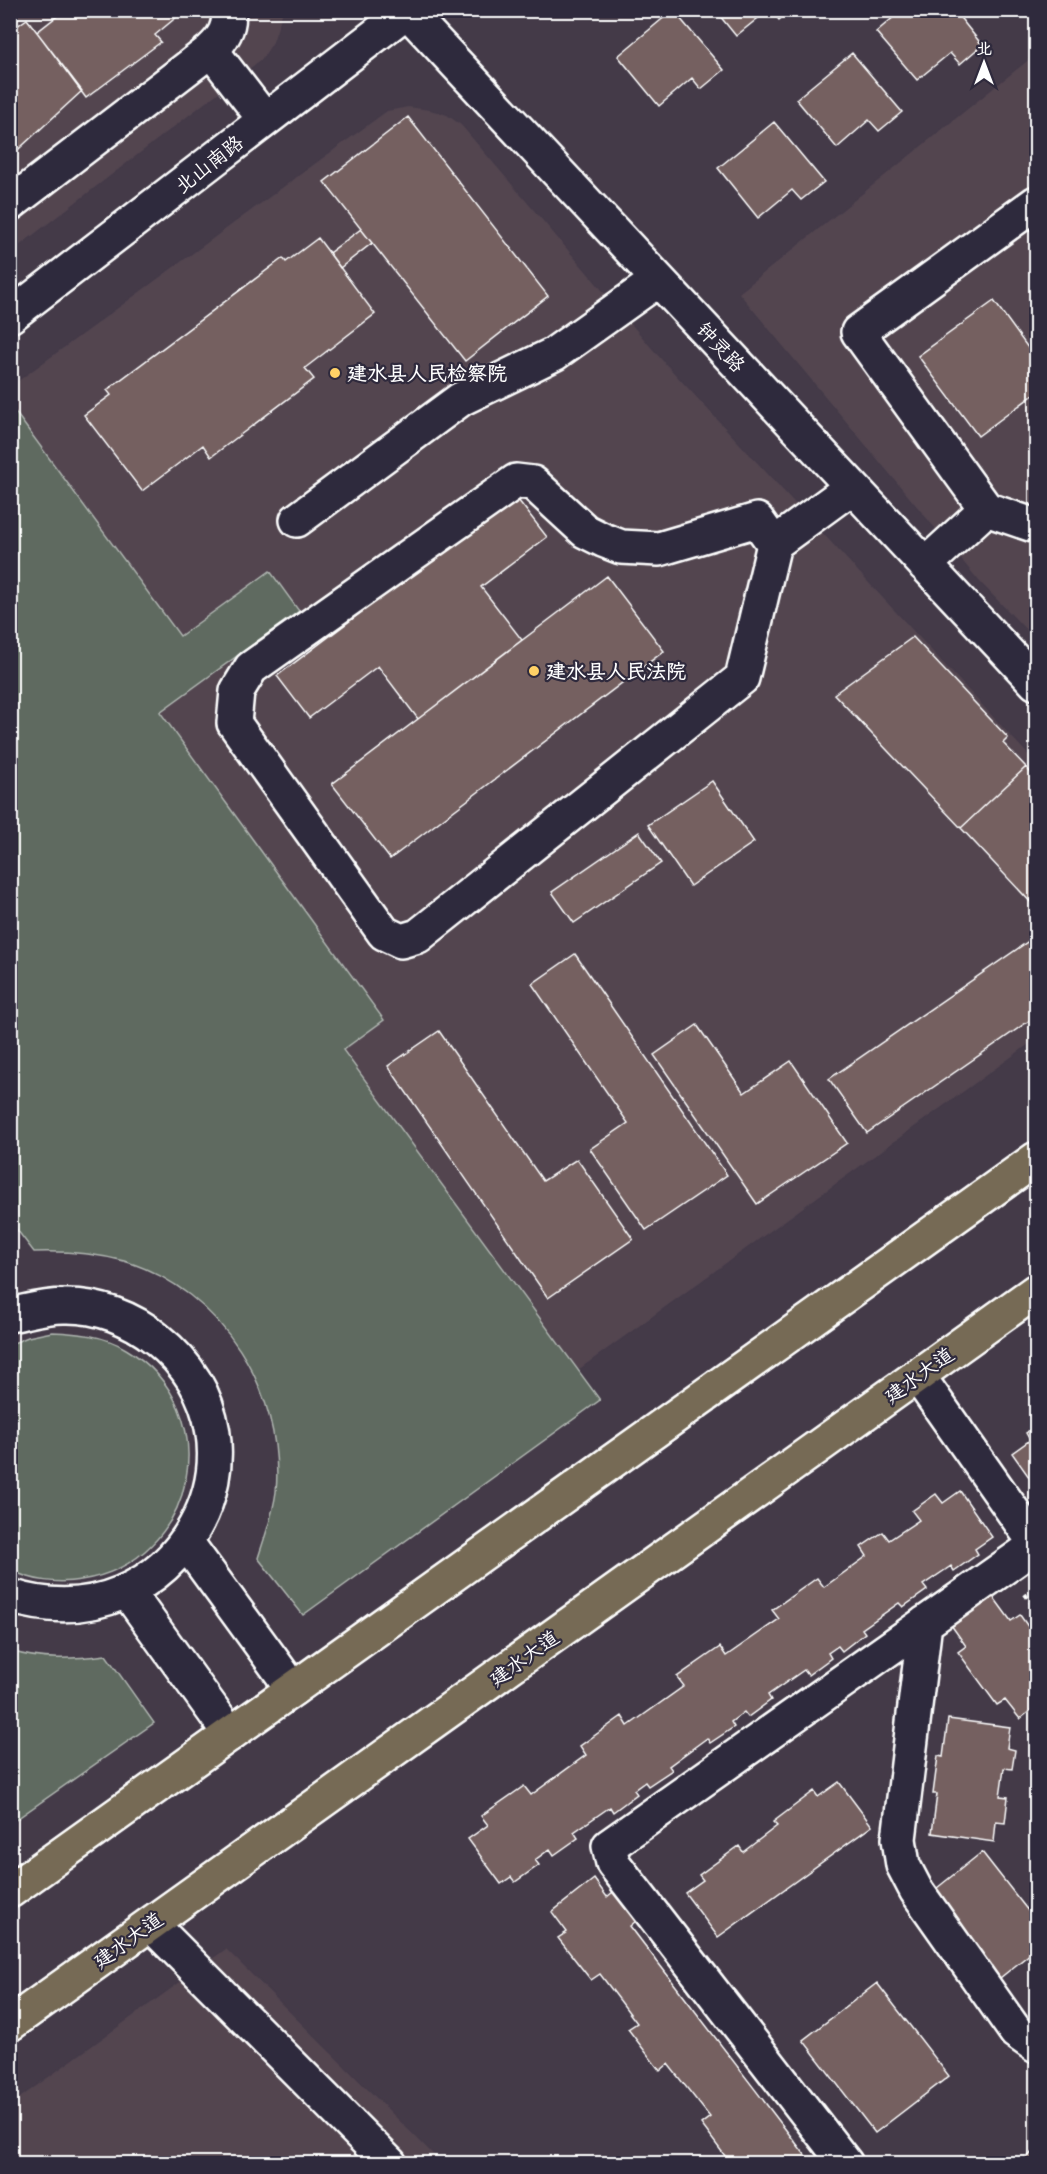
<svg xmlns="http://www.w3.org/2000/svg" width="1047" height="2174" viewBox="0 0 1047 2174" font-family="Itim,'LXGW WenKai TC',sans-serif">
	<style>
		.built { fill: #524550 }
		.green { fill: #5f6b61; stroke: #afb5b0; stroke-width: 1.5 }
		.building { fill: #746061; stroke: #fff; stroke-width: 1.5 }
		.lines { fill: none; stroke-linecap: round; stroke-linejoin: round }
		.minor-casing { stroke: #fff; stroke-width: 38 }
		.major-casing { stroke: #fff; stroke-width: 38 }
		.path { stroke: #fff; stroke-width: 4; stroke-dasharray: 4.5 4.5; stroke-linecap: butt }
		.minor { stroke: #2f2a3d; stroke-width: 33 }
		.major { stroke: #766a54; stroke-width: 33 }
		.poi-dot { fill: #ffd166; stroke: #2f2a3d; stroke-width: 2 }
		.labels { text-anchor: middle; stroke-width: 4.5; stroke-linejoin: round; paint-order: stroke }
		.street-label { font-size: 20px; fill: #fff; stroke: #2f2a3d }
		.poi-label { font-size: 20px; font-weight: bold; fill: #fff; stroke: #2f2a3d; text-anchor: start }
	</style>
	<rect width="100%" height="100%" fill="#443a48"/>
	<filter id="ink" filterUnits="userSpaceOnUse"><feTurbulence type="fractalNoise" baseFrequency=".0167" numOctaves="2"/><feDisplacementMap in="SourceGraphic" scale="12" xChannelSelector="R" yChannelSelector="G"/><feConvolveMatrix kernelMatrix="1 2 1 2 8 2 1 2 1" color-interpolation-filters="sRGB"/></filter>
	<g filter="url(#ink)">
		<!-- built -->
		<path class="built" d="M11,11H283L273,42L262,59L11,252Z
			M1036,54V640L980,582L739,293Z
			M408,107L430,110L447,115L461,125L661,359L1036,763V1039L578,1370L343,1050L384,1019L159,712L299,611L270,571L180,636L11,405L10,387L387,111Z
			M226,1949L442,2163H11L10,2105Z"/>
		<!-- green -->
		<path class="green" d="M10,405L180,636L270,571L299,611L160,712L384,1020L343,1050L600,1400L303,1615L258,1558C265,1536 273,1515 276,1492C285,1392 221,1290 124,1261C94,1253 65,1251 34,1252L11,1222Z
			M52,1332C77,1333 104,1335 126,1349C228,1409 198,1562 81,1580C58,1584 31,1581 11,1570V1344L28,1337Z
			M11,1651C41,1661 74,1659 106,1655L154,1723L11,1823Z"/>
		<!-- building -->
		<path class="building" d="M65,10H185L155,35L161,42L86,98L37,32Z
			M673,10L724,70L701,89L692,78L659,106L618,56Z
			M715,10H768L736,36Z
			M771,10H790L779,20Z
			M902,10H954L982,45L960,64L950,53L917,80L876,32Z
			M27,19L82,91L10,157V31Z
			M852,53L902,112L879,131L869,120L837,148L796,99Z
			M408,117L548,296L465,361L324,182Z
			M774,122L824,182L801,200L792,190L758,218L718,168Z
			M361,229L372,243L340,268L329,253Z
			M318,238L375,314L305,368L314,379L211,457L203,445L142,491L84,415L111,395L107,390L283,258L286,262Z
			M994,301L1031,352L1036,348V393L978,436L918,356Z
			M515,496L547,537L481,587L522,640L418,719L378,666L309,718L277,676Z
			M607,576L664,651L390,859L332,784Z
			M913,637L1008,738L1003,743L1026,767L961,828L834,694Z
			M1026,767L1036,779V908L961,828Z
			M712,781L754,842L690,886L648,825Z
			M639,832L661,863L574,923L552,892Z
			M1036,936V1016L867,1133L829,1079Z
			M575,954L727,1175L646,1230L590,1149L628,1123L532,984Z
			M697,1025L744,1093L791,1061L847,1143L757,1204L654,1055Z
			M439,1031L543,1181L577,1159L633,1239L548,1298L388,1066Z
			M1036,1426V1487L1012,1453L1030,1440L1026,1433Z
			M960,1491L992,1537L975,1549L978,1554L954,1571L951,1566L923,1585L927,1590L903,1607L899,1603L862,1629L865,1633L842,1651L838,1646L828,1653L831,1658L808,1675L804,1670L768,1695L771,1700L748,1717L744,1712L731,1722L734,1727L710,1743L707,1738L669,1766L672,1770L648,1786L645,1782L634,1790L637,1794L613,1812L610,1807L574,1832L578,1838L554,1855L550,1849L535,1860L539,1865L515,1882L511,1877L501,1884L468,1839L488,1825L481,1816L524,1786L531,1795L586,1755L580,1746L622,1716L628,1726L684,1686L677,1677L720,1647L726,1656L779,1619L772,1610L817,1578L824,1587L867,1556L861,1547L883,1532L889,1540L919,1520L912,1511L936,1494L943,1503Z
			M992,1595L1011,1621L1020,1615L1036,1638V1706L1020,1719L1005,1700L997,1705L958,1652L966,1646L951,1625Z
			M948,1719L1010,1727L1007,1748L1015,1750L1012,1769L1004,1768L1000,1796L1008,1797L1005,1823L996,1822L994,1842L932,1833L937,1794H933L938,1756L943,1757Z
			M839,1782L872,1826L718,1937L685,1893L703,1880L699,1875L739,1846L743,1852L777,1826L773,1822L814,1791L818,1797Z
			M982,1852L1036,1921V1949L1000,1978L932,1892Z
			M594,1879L607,1897L613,1892L636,1921L630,1926L812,2164H731L701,2124L710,2117L668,2064L660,2071L628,2029L637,2023L600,1974L591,1980L558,1938L567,1932L552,1912Z
			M877,1983L949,2076L875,2133L803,2040Z
			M1036,2148V2164H1021Z"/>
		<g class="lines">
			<!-- minor casing -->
			<g class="minor-casing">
				<path id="minor" d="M406,10L1036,683
					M211,50C223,39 231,27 228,10
					M1036,203L858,332L986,509L1036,526
					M10,204L211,50L265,120
					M10,316L407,11
					M297,520L461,399L554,354L658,280
					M774,544L757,520L659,549L621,547L603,540L585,531L533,483L516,481L251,668L237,691L234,723L384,933L401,941L418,936L742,678L774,544L852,487
					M925,565L986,509
					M10,1315C29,1311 45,1306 64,1306C97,1305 132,1318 157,1339C288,1444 176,1649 10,1596
					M918,1376L1036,1544
					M186,1542L293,1689
					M127,1591L230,1734
					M925,1623L899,1839L903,1865L916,1890L1016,2032L1036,2046
					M151,1924L390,2164
					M846,2164L613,1863L609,1846L1036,1545"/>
			</g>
			<!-- major casing -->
			<g class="major-casing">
				<path id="major" d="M10,1891L1036,1159
					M10,2024L1036,1291"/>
			</g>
			<!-- path -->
			<path class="path" d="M1025,1594L1036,1610"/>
			<!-- minor -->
			<use href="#minor" class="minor"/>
			<!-- major -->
			<use href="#major" class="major"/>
		</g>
	</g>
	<!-- markers -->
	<g class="poi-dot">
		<circle cx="335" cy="373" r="6"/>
		<circle cx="534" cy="671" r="6"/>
	</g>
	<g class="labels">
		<!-- street labels -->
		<g class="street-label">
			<text transform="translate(209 164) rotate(-38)" y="7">北山南路</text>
			<text transform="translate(721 347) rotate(47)" y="7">钟灵路</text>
			<text transform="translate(919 1375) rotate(-36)" y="7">建水大道</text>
			<text transform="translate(524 1658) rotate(-36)" y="7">建水大道</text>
			<text transform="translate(128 1940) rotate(-36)" y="7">建水大道</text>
		</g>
		<!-- poi labels -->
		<g class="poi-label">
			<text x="347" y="380">建水县人民检察院</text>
			<text x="546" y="678">建水县人民法院</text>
		</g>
	</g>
	<!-- margin -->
	<rect width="1047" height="2174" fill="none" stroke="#2f2a3d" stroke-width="36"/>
	<rect x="18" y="18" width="1011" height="2138" fill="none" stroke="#fff" stroke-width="2" filter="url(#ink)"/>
	<!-- north arrow -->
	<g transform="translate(984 63)" stroke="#2f2a3d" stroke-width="4.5" paint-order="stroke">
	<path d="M0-4.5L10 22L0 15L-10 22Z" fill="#ffffff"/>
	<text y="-9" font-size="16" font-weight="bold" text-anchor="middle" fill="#ffffff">北</text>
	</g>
</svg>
